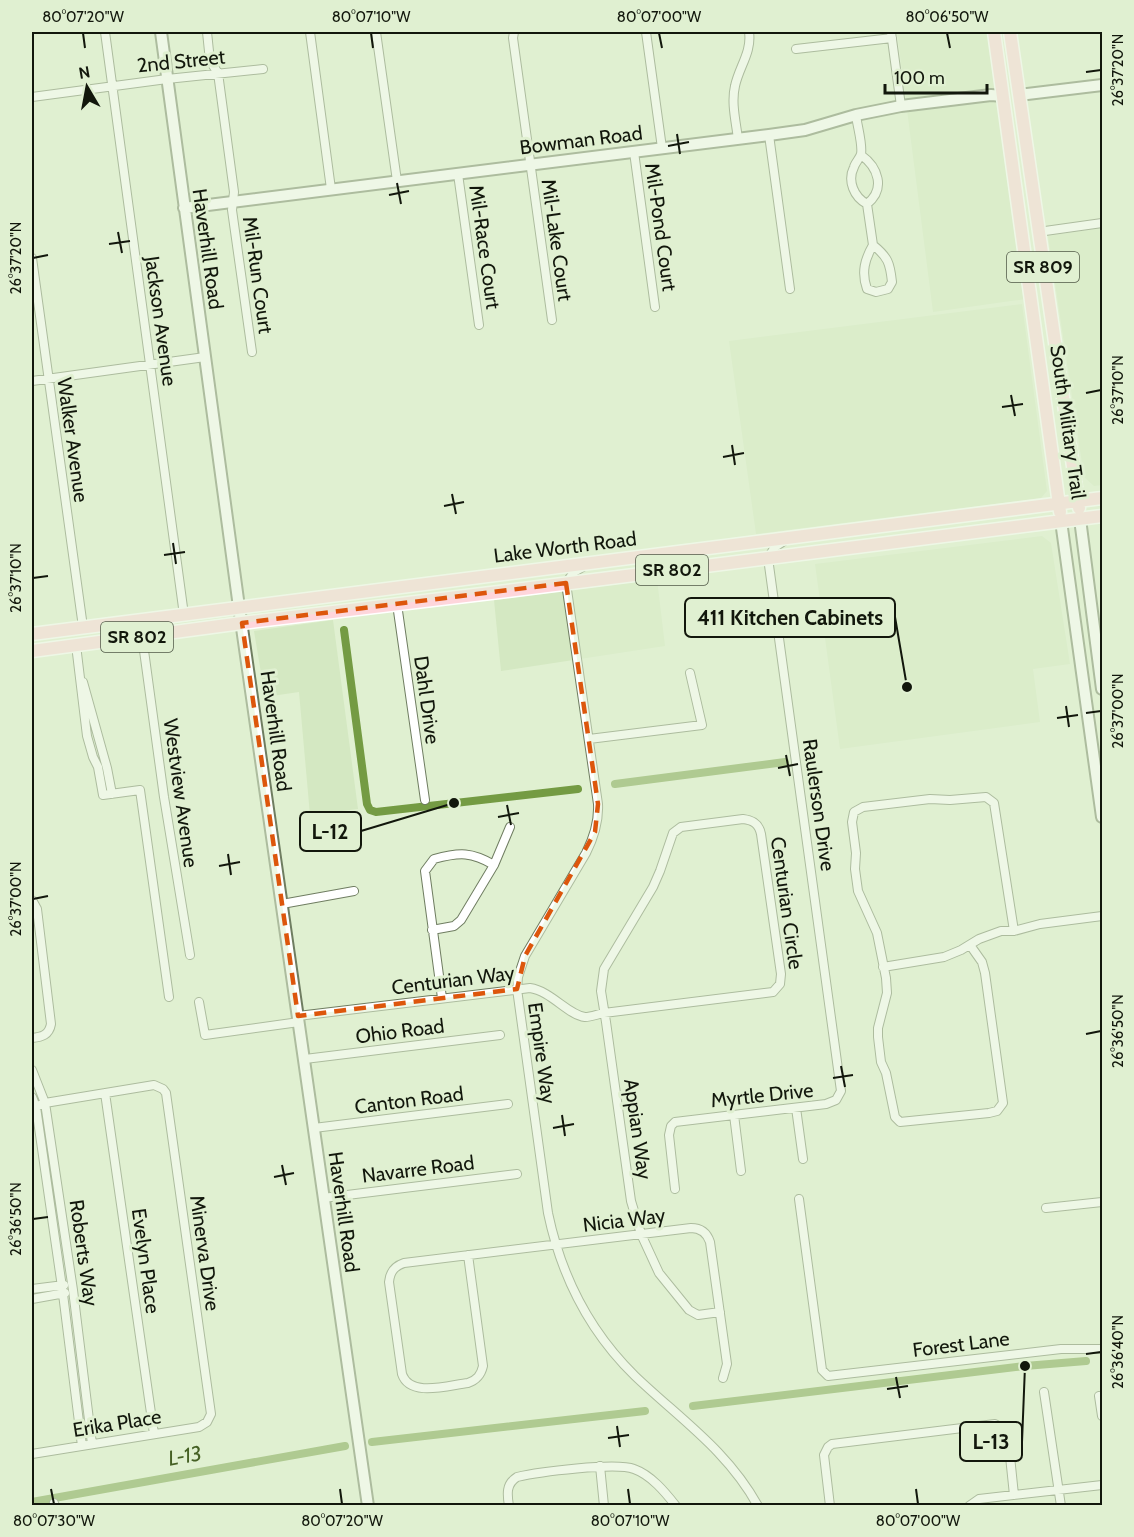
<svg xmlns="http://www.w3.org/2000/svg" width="1134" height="1537" viewBox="0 0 1134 1537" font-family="Cabin,sans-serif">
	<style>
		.built { fill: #d4e8c2 }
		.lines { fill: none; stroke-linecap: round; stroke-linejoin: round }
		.canal { stroke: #749b43; stroke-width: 8 }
		.street-casing { stroke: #6f7d61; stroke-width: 10 }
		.secondary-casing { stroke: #6f7d61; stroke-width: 14 }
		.primary-casing { stroke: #fff; stroke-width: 15 }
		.street { stroke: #fff; stroke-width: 8 }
		.secondary { stroke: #fff; stroke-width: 10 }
		.primary { stroke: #fed6dc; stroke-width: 12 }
		.marked { fill: none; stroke: #dd560c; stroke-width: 4.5; stroke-dasharray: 12 8; stroke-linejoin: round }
		.ticks { fill: none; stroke: #12170c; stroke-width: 2 }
		.labels { text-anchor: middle; stroke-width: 6; stroke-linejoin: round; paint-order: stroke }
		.shield { fill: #e0f0d1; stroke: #505847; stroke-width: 1.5 }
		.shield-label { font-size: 18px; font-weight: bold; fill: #12170c }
		.street-label { font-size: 20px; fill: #12170c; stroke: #e0f0d1 }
		.water-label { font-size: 21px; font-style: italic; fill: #456024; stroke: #e0f0d1 }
		.leader { fill: none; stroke: #12170c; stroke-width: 2 }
		.callout-dot { fill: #12170c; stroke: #e0f0d1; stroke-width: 2 }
		.callout { fill: #e0f0d1; stroke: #12170c; stroke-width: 2 }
		.callout-label { font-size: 21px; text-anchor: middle; font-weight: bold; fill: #12170c }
		.neatline { fill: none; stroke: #12170c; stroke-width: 2 }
		.ticks-label { font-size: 15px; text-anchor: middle; fill: #12170c }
	</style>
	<rect width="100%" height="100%" fill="#e0f0d1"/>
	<!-- built -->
	<path class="built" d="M897,32H989L1026,299L933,312Z
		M1102,228V485L1094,486L1084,477L1048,236Z
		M1022,304L1047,491L1041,498L756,534L729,341Z
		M1042,536L1051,543L1070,664L1033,669L1040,722L840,749L815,564Z
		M657,579L665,646L501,671L494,600Z
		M333,620L358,809L310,815L299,692L265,697L254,631Z"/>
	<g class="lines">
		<!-- canal -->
		<path class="canal" d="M344,630L367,804L370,810L376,812L578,789
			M615,784L785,762
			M693,1406L1025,1366L1086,1361
			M372,1442L645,1411
			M32,1502L345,1446"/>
		<!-- street casing -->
		<g class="street-casing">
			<path id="street" d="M105,32L184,615
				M207,32L210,61L218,73L234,192L232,210L252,352
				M310,32L331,189
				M376,32L397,181
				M514,32L513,38L552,320
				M646,32L662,148
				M891,32L901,106
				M796,49L892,38
				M32,97L167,79L263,69
				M856,115C857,125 863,145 861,154C860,158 855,163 854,167C847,181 854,197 867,204
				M769,135L790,289
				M738,139C736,122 731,103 735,86C739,67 752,52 749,32
				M634,152L655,307
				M861,155C878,167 886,189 867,204
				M458,174L479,325
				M867,204L873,245C865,259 861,272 867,289L876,292L888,289L892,282C890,263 888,257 873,245
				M1038,232L1102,223
				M32,258L83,627
				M32,381L205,357
				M583,567L574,572L566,583L598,804C599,822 594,837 586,853L525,956L518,977L517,989L548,1213C561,1275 589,1331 635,1376C680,1419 727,1450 758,1506
				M397,604L425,800
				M142,636L164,797L190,955
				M76,645L87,736L93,757L98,767L103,795L140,790L169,997
				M83,682L107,768L112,794
				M589,739L702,725L690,673
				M32,900L37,909L51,1024C49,1035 42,1037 32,1038
				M282,904L354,891
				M432,930L454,926L461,920L494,865L510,827
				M970,945L982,962L985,973L1003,1103L997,1111L989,1113L900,1122L895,1117L886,1073L881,1062L878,1037V1028L887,993L886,978L877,933L858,891L855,869L856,853L852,822L854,812L863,807L930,799L950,800L986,797L994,803L1014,931
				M883,967L944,957L961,950L979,939L1001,931H1014L1040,924L1102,916
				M442,998L425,871L434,859C460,852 472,852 494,865
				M199,1002L205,1035L299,1022
				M298,1016L530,988C551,991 568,1015 585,1017C591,1017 598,1014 604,1013L773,992L780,984L781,974L761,834C759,824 753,820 743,819L681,827L673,833L660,871L653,887L604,969L601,991L606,1022L631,1201L641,1234L659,1273L689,1310L698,1315L720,1312
				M305,1059L500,1035
				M32,1070L45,1103L73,1290L92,1444
				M105,1093L154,1434
				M32,1097L36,1107L63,1294L82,1446
				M32,1108L45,1103L154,1085L163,1089L166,1093L211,1414L207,1422L199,1427L32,1454
				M796,1108L803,1159
				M734,1115L741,1171
				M314,1128L508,1104
				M675,1189L669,1135L671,1126L675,1122L826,1104L836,1100L841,1091L768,558L775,547L784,541
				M323,1198L517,1174
				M799,1199L822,1370L828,1376L1061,1349H1102
				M1046,1208L1102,1202
				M468,1255L483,1366C481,1375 477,1380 468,1383C449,1385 410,1398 402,1374L389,1282C390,1271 395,1266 404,1263L691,1228C701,1228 707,1233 710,1242L727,1364L723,1378
				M32,1289L64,1285
				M32,1299L65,1293
				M1044,1392L1061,1506
				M1099,1396L1102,1416
				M600,1466L604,1506
				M54,1503L55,1506
				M509,1506C507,1494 506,1484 517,1477C538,1472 616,1462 634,1469C651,1475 665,1492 676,1506
				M830,1506L824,1455L828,1447L832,1444L995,1424L1004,1429L1008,1437L1014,1495
				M969,1506L979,1499L1102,1485"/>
		</g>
		<!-- secondary casing -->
		<g class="secondary-casing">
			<path id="secondary" d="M161,32L239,607L368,1506
				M1019,95L1102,85
				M184,208L769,135L805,130L856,115L901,106L991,95L1003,96
				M1080,519L1102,689
				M1061,521L1102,817"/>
		</g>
		<!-- primary casing -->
		<g class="primary-casing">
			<path id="primary" d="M994,32L1060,512
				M1010,32L1079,508
				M32,634L1102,498
				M32,651L242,623L499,592L1102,516"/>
		</g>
		<!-- street -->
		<use href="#street" class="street"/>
		<!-- secondary -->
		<use href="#secondary" class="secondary"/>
		<!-- primary -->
		<use href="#primary" class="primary"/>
	</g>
	<!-- marked area -->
	<path d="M0 0H1134V1537H0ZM566,583L598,804L595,832L525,956L517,989L298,1016L242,623Z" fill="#e0f0d1" fill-opacity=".55" fill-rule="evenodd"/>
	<path class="marked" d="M566,583L598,804L595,832L525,956L517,989L298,1016L242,623Z"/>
	<!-- ticks -->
	<path class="ticks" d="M83,33L85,48M371,33L373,48M659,33L662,48M947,33L950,48M1086,72L1101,70M677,134L680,154M668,146L689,142M397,183L401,204M389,195L409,191M118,232L122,253M109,244L130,241M33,258L48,255M1086,393L1101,390M1011,395L1015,416M1002,407L1023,404M732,445L735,465M723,457L744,453M452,494L456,514M444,506L464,502M173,543L176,564M164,555L185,552M33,578L48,576M1066,706L1069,727M1086,713L1101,711M1057,718L1078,715M786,755L790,776M778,768L798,764M507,805L511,825M498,817L519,813M228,854L231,875M219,866L240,862M33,899L48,896M1086,1034L1101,1031M841,1066L845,1087M833,1078L853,1075M562,1115L565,1136M553,1128L574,1124M282,1165L286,1185M274,1177L294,1173M33,1219L48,1217M1086,1354L1101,1352M896,1377L900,1398M887,1389L908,1386M617,1426L620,1447M608,1438L629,1435M51,1489L54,1504M340,1489L342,1504M628,1489L630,1504M916,1489L918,1504"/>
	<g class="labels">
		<!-- shield labels -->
		<g class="shield">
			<rect x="1007" y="252" width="72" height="30" rx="4.5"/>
			<rect x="636" y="555" width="72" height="30" rx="4.5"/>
			<rect x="101" y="622" width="72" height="30" rx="4.5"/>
		</g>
		<g class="shield-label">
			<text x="1043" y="273">SR 809</text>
			<text x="672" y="576">SR 802</text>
			<text x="137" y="643">SR 802</text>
		</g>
		<!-- street labels -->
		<g class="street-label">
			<text transform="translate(181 61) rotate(-6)" y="7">2nd Street</text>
			<text transform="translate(581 140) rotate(-7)" y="7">Bowman Road</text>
			<text transform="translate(661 227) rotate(82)" y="7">Mil-Pond Court</text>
			<text transform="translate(557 240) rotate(82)" y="7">Mil-Lake Court</text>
			<text transform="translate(485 247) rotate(82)" y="7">Mil-Race Court</text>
			<text transform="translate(208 249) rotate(82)" y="7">Haverhill Road</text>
			<text transform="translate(258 275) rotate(82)" y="7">Mil-Run Court</text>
			<text transform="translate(161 321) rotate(82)" y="7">Jackson Avenue</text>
			<text transform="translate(1068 422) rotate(82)" y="7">South Military Trail</text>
			<text transform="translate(73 440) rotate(82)" y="7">Walker Avenue</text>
			<text transform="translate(565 547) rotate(-7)" y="7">Lake Worth Road</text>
			<text transform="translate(427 700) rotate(82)" y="7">Dahl Drive</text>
			<text transform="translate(276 731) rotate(82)" y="7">Haverhill Road</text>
			<text transform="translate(181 793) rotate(82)" y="7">Westview Avenue</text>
			<text transform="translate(819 805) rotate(82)" y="7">Raulerson Drive</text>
			<text transform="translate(787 903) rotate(82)" y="7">Centurian Circle</text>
			<text transform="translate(453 980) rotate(-7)" y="7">Centurian Way</text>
			<text transform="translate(400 1031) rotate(-7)" y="7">Ohio Road</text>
			<text transform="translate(542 1053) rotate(82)" y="7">Empire Way</text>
			<text transform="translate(762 1095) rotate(-6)" y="7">Myrtle Drive</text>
			<text transform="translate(409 1100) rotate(-7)" y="7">Canton Road</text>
			<text transform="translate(638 1129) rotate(82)" y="7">Appian Way</text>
			<text transform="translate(418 1169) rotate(-7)" y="7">Navarre Road</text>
			<text transform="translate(344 1212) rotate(82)" y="7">Haverhill Road</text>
			<text transform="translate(624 1220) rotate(-7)" y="7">Nicia Way</text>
			<text transform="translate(84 1253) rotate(82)" y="7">Roberts Way</text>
			<text transform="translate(205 1253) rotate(82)" y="7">Minerva Drive</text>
			<text transform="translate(146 1261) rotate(82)" y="7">Evelyn Place</text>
			<text transform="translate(961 1344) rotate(-7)" y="7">Forest Lane</text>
			<text transform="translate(117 1423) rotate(-9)" y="7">Erika Place</text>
		</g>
		<!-- water labels -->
		<g class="water-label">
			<text transform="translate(185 1456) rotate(-10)" y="7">L-13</text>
		</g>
	</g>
	<!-- callouts -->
	<path class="leader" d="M907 687L895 617M454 803L361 831M1025 1366L1022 1442"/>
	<g class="callout-dot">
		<circle cx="907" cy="687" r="6"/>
		<circle cx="454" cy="803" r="6"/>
		<circle cx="1025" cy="1366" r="6"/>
	</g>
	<g class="callout">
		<rect x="685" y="598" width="210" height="39" rx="6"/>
		<rect x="300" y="812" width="61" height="39" rx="6"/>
		<rect x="960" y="1422" width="62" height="39" rx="6"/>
	</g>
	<g class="callout-label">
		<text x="790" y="625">411 Kitchen Cabinets</text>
		<text x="330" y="839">L-12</text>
		<text x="991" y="1449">L-13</text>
	</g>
	<!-- border -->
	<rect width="1134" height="1537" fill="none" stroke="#e0f0d1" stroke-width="66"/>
	<!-- north arrow -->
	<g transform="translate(87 87) rotate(350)" stroke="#e0f0d1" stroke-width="4.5" paint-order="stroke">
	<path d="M0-4.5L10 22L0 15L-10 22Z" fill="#12170c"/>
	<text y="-9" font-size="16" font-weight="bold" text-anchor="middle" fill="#12170c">N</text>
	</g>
	<!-- scale -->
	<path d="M885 84v9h102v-9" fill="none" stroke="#12170c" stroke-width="3"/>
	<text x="894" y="84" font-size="18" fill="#12170c" stroke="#e0f0d1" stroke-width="4.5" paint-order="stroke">100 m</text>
	<rect x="33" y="33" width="1068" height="1471" class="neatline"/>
	<g class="ticks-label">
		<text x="83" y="22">80°07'20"W</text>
		<text x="371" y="22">80°07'10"W</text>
		<text x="659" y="22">80°07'00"W</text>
		<text x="947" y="22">80°06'50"W</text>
		<text transform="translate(1118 70) rotate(-90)" y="5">26°37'20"N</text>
		<text transform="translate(16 258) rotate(-90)" y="5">26°37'20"N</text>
		<text transform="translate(1118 390) rotate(-90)" y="5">26°37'10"N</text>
		<text transform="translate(16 578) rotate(-90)" y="5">26°37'10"N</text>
		<text transform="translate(1118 711) rotate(-90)" y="5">26°37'00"N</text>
		<text transform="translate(16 899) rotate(-90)" y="5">26°37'00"N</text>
		<text transform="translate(1118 1031) rotate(-90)" y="5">26°36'50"N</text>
		<text transform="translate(16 1219) rotate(-90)" y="5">26°36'50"N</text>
		<text transform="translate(1118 1352) rotate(-90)" y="5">26°36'40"N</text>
		<text x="54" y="1526">80°07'30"W</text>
		<text x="342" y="1526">80°07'20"W</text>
		<text x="630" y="1526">80°07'10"W</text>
		<text x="918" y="1526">80°07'00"W</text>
	</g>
</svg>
